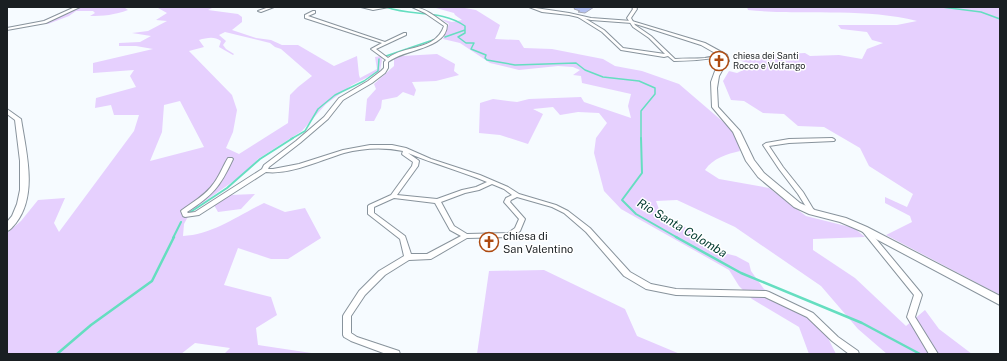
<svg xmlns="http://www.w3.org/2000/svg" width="1007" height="361" viewBox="0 0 1007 361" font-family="'Public Sans',sans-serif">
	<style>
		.green { fill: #e6d0fe; fill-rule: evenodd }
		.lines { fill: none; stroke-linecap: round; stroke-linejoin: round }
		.stream-far2 { stroke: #65dec0; stroke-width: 1.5 }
		.stream-far1 { stroke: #65dec0; stroke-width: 2 }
		.stream { stroke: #65dec0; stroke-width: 2.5 }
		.building { fill: #b4c1f2; stroke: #a7aab7 }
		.minor-casing { stroke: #88939c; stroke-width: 2 }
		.tertiary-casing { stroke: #88939c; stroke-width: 2 }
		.minor { fill: #fff; fill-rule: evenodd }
		.tertiary { fill: #fff; fill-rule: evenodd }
		.labels { text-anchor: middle; stroke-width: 3; stroke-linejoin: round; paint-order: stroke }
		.far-poi-label { font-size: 9px; fill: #1a1f22; stroke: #fff; text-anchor: start }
		.poi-label { font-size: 11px; fill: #1a1f22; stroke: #fff; text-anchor: start }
		.water-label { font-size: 12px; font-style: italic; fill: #003a2e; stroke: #fff }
	</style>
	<rect width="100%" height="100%" fill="#f6fbff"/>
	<!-- green -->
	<path class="green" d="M75,7H128L125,8L128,10C115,15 103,16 90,16L95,13L93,11H76L69,16L48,24L42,21Z
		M150,7H214L208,10L238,14L242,17V22L232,30L256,38L271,40L282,45H298L334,66L357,56L359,75L360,78L377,69L375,57L381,56L382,60L380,71L352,85L326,104L302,131L258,159L248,171L191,211L184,224L183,236C212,235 239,215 264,203L285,212L305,208L321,238L288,259H271L238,248L224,285L271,297L277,315L256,328L258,345L318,354H224L230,348L195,343L181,354H7V233L21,221L38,200L65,198L54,223L59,232L134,131L139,115H114L111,105L95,108L96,98L136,87L130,76L134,70L93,73V63L153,49L136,46H119V43L140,42L151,36L132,33L148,31L167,21L156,20L167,13L158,8ZM225,32L270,43L275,47L281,49L312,76L298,87L290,95L288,123L239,154L226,148L233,132L237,110L232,95L189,51L204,47L199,40C207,38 214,36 221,41L219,47L233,55L234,54L226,49L223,45L226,41L219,35ZM180,101L204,147L150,161L162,132L164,105Z
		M439,7H459L476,10L500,25L495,39L519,40L524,48L552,49L603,59L615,66L642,71L679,84L735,132L740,151C727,154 713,158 705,170L719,179L769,188L806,216L854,228L865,237L813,239V250L855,278L906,326L925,310L939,329L972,354H887L858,329L821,286L735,227L677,200L656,201L660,212L691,231L712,250L736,256L749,263L751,271L764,289L817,316L836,354H809L799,327L752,299L739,286L729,270L621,209L604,191L594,153L596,138L607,123L599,113L578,112L560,115L553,107L533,109L543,114L528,144L500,135L479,133L480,103L493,99L517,102L529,99L581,97L584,102L631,118L628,106L631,94L582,83L581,76L573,75L580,70L573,67L558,66L519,70L490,63L460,43L443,39L449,24L441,19L452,22L462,20L455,15L454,13L436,8Z
		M747,7H1000V295L886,235L912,222L910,216L885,203V197L907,207L913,194L869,166L860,148L824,127L798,126L784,114L763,113L744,101L731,100L723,81L729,71L737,73L754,65L738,60L769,55L805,53L810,56L839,55L862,59L867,49L883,43L872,40L867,32L841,29L838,25H897L917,21C862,7 804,16 748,10Z
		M437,54L455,64L454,71L459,75L436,81L412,82L416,90L414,96L403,92L397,97L382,100L381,108L374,121H365L367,99L376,89L374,84L394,66V59L402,56Z
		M255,194L241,209L218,212L214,205L230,195Z
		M544,270L625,309L637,336L680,354H477L489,271Z"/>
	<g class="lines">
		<!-- stream-far2 -->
		<path class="stream-far2" d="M386,7C412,17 441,9 465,26V33L458,37L466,43H474L471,49L486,55L485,58L487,60L515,65L576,63L585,70L603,77L639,81L655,88V94L641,111V139
			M942,7L981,12L1000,19
			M445,37L465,30
			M386,56L433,40
			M291,139L305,131L318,109L335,95L364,81L378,71L379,59"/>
		<!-- stream-far1 -->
		<path class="stream-far1" d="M641,138L642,173L622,200L636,214L678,238
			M189,213L227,188L260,159L293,138
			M173,238L181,222"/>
		<!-- stream -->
		<path class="stream" d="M676,237L741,273L862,323L920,354
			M57,354L91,325L152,281L174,237"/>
	</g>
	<!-- building -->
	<path class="building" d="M575,7H594L585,13L578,12L580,11L574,9Z"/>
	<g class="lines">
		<!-- minor casing -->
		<g class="minor-casing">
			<path id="minor" d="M75,7H80L46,23L7,30V28L44,21Z
				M269,7H274L261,12L258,11Z
				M412,7C425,7 437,18 447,25C447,49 404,49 388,62V68L385,73L372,83L343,100L328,119L300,143L269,167L268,169H273L299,164L343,150L370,145H392L406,148L431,159L480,175L508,187L519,194L556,205L568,211L590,228L630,272L651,284L676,289L766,291L769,292L813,313L838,337L858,351L859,354H849L832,341L807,317L765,297L676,295L646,289L624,276L586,232L564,213L552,207L517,197L511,200L510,202L525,219L520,231L512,237L467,238L431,259L409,260L385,275L365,295L351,316V333L357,337L399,351L400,354H386L351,341L344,337L343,335V316L344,314L359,291L379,271L404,256L400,239L368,214V206L369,205L391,195L412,166L413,162L403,155L402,154L403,151C384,147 363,148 344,153C321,160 290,175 266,172L199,215L185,217L183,216L181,211L182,210C193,202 206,195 214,183C220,175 223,166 228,158H232L233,159C220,187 213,195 187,212L188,213L195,212L262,169L264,165L296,141L324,117L339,98L368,81L381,71L384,68V62L386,60L371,49L382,43L305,18V15L313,11H315V13L308,16L385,42L404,33H406V35L376,49L388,58C404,45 436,51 444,26L425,13ZM408,153C434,164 461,171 487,182L476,187L462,190L437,199L397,195L418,166L419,161L418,160ZM492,184L504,189L512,195L506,198L504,202L519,219L515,228L508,233L467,234L454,226L441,202L465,193L479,190ZM394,198L435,203L450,230L461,236L427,254H411L405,236L374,213V207Z
				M632,7H636L637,9L631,18L635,25L651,36L675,59C685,58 695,59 705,58C712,57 720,54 727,57C723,59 719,58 714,58C701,60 688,61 674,61L668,56L664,57L621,50L602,32L578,17L581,16L604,30L623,48L665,54L649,38L633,27L627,18L633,9Z
				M832,138L834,139L835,140L834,141L789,143L769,146L783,167L803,192L815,212L814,213H810L798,194L779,169L763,145L766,143L789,139Z
				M863,228H867L921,293L922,295L915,317L938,354H929L907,317L914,295L863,232L862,230Z"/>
		</g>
		<!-- tertiary casing -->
		<g class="tertiary-casing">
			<path id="tertiary" d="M361,7H389L373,10Z
				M529,7L569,13L591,18L632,21L705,43L727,55L729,61L724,67L719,76L717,88L718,107L740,131L754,160L764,173L800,203L815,210L846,218L867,227L1000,296V305L861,231L840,222L809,214L794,207L758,177L746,161L733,132L712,107L711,82L715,71L723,61L722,57L701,45L642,26L632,23L591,20L569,15L542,12Z
				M7,109L21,119C26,152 38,194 16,223C13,226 11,230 7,231V222L12,216L17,204L20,190V161L15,120L7,114Z"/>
		</g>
		<!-- minor -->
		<use href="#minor" class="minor"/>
		<!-- tertiary -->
		<use href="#tertiary" class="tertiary"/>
	</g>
	<!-- icons -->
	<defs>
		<g id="church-ring" transform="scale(1)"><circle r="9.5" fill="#fff" stroke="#ad4a10" stroke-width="1.5"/><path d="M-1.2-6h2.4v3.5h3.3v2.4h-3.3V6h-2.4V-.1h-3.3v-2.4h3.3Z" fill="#ad4a10"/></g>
	</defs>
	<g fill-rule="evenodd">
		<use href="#church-ring" x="719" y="61"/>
		<use href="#church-ring" x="489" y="242"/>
	</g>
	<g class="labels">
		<!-- far-poi labels -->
		<g class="far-poi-label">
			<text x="733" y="59">chiesa dei Santi<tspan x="733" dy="10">Rocco e Volfango</tspan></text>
		</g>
		<!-- poi labels -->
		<g class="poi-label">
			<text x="503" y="240">chiesa di<tspan x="503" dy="13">San Valentino</tspan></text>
		</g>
		<!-- water labels -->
		<g class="water-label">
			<text transform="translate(682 228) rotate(31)" y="4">Rio Santa Colomba</text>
		</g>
	</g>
	<!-- border -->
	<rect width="1007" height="361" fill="none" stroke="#1a1f22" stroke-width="16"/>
</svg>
